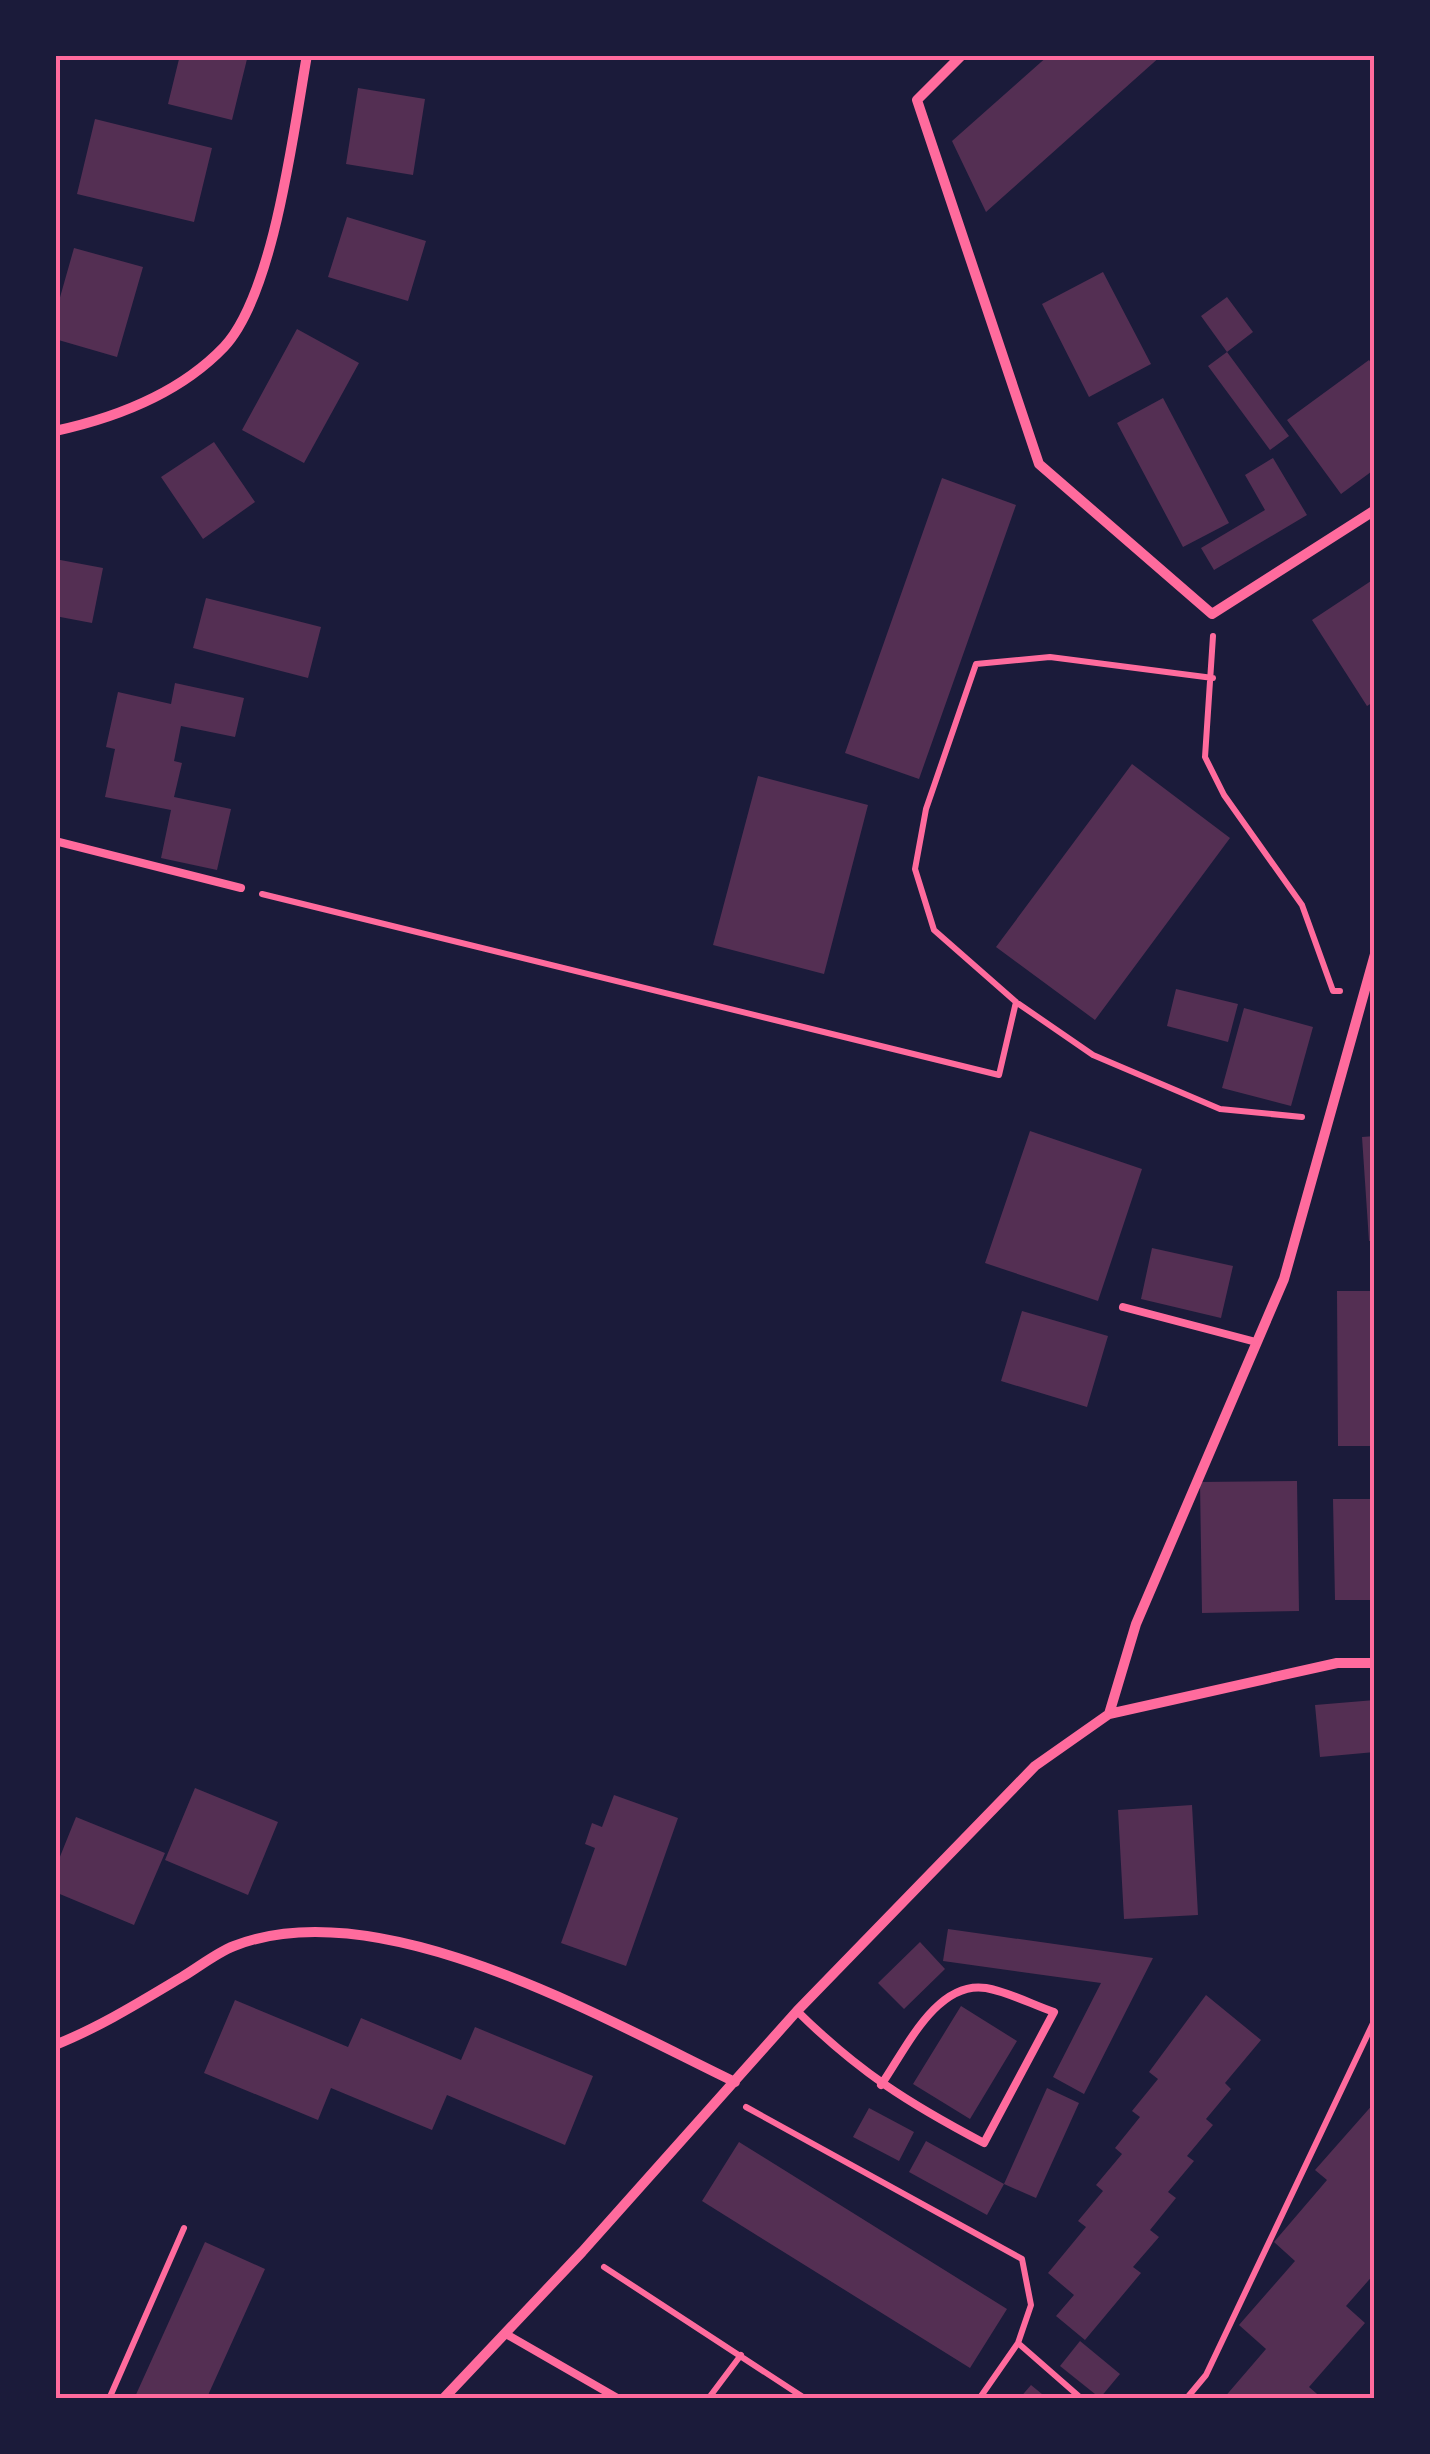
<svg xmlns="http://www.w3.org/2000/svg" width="1430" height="2454" viewBox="0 0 1430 2454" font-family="Spectral,serif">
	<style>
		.building { fill: #542f53 }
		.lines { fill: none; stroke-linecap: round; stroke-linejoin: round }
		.path { stroke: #ff6b9d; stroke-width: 6 }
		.service { stroke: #ff6b9d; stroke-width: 8 }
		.minor { stroke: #ff6b9d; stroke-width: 10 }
		.neatline { fill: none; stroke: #ff6b9d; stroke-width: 4 }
	</style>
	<rect width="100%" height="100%" fill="#1b1b3a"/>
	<!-- building -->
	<path class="building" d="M180,55H248L232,120L168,104Z
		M1049,55H1162L986,212L952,141Z
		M358,88L425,99L413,175L346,164Z
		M95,119L212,148L194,222L77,194Z
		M347,217L426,241L408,301L328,277Z
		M74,248L143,267L117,357L55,339V315Z
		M1103,272L1151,364L1089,397L1042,304Z
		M1227,297L1253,332L1227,352L1289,436L1270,450L1208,366L1227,352L1201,316Z
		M297,329L359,363L304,463L242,430Z
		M1369,360L1375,369V469L1341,494L1287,420Z
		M1163,398L1229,523L1183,547L1117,423Z
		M214,442L255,502L203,539L161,477Z
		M1273,458L1307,515L1214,570L1201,548L1265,510L1245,475Z
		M942,478L1016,505L919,779L845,753Z
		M55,559L103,568L92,623L55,616Z
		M1371,581L1375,587V701L1367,706L1312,620Z
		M206,598L321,627L308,678L193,648Z
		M175,683L244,698L235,737L181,726L174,761L182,763L174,797L231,809L217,870L161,858L171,810L105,797L115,749L106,747L118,692L171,704Z
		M1132,764L1230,838L1095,1020L996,947Z
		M758,776L868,805L824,974L713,945Z
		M1176,989L1238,1004L1228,1042L1167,1026Z
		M1244,1008L1313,1027L1291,1106L1222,1088Z
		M1030,1131L1142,1169L1098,1301L985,1263Z
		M1375,1136V1240L1369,1241L1362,1137Z
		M1152,1248L1233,1266L1221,1318L1141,1299Z
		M1337,1291H1375V1446H1338Z
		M1022,1311L1108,1336L1087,1407L1001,1381Z
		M1297,1481L1299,1611L1202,1613L1200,1482Z
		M1333,1499H1375V1600H1335Z
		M1375,1700V1752L1320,1757L1315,1705Z
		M195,1788L278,1822L248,1895L165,1860Z
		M614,1795L678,1818L626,1966L561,1943L595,1848L585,1844L592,1823L602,1827Z
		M1192,1805L1198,1915L1124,1919L1118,1810Z
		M76,1817L165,1853L134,1925L55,1892V1869Z
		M948,1929L1153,1958L1084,2094L1053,2077L1101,1983L943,1961Z
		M920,1942L945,1969L904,2009L878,1983Z
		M1206,1995L1261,2040L1225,2083L1231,2089L1206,2119L1213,2125L1187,2156L1194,2161L1168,2192L1176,2198L1150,2230L1159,2237L1133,2267L1141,2273L1085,2340L1056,2316L1074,2295L1048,2273L1086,2227L1078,2221L1103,2191L1096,2185L1122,2154L1115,2148L1140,2117L1132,2111L1158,2079L1149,2072Z
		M235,2000L348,2047L361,2018L461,2060L475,2027L593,2076L565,2145L447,2095L432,2130L331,2088L318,2120L204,2073Z
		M961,2006L1017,2041L970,2119L913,2084Z
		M1047,2088L1079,2103L1036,2198L1004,2184Z
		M1375,2102V2273L1346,2306L1365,2323L1309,2387L1323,2399H1223L1266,2349L1239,2325L1295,2261L1274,2242L1327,2180L1315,2170Z
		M869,2108L914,2132L899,2161L853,2137Z
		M926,2141L1004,2184L987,2215L909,2172Z
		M739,2142L1007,2309L970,2368L702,2201Z
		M205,2242L265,2269L209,2393L207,2399H134Z
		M1080,2341L1120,2374L1100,2398L1060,2366Z
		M1031,2385L1048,2399H1019Z"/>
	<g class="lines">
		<!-- path -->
		<path class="path" d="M1213,636L1205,757L1224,795L1302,905L1333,991H1340
			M1213,678L1050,657L976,664L926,809L915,869L934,930L1016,1002L1093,1055L1220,1109L1302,1117
			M262,894L999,1075L1016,1002
			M746,2107L1022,2259L1031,2305L1018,2343L979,2399
			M604,2267L806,2399
			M1018,2343L1082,2399
			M109,2399L184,2228
			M708,2399L741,2355
			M1186,2399L1206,2375L1375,2019"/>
		<!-- service -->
		<path class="service" d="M55,841L241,888
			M1123,1307L1256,1342
			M797,2011C859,2072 908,2103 984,2143L1054,2012C1033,2005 1009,1992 986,1988C936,1980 905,2051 881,2085
			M506,2334L619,2399"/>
		<!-- minor -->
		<path class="minor" d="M962,55L917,100L1039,464L1212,614L1375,510
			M55,431C115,418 180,393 224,347C274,294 294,128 307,55
			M1109,1714L1136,1624L1284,1279L1375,954
			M55,2045C100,2027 140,2002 182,1977C199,1967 216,1953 234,1946C379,1889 604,2019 735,2082
			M443,2399L582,2252L797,2011L1035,1766L1109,1714L1337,1663H1375"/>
	</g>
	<!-- border -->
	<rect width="1430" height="2454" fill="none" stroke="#1b1b3a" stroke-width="115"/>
	<rect x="58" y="58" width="1314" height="2338" class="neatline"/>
</svg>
